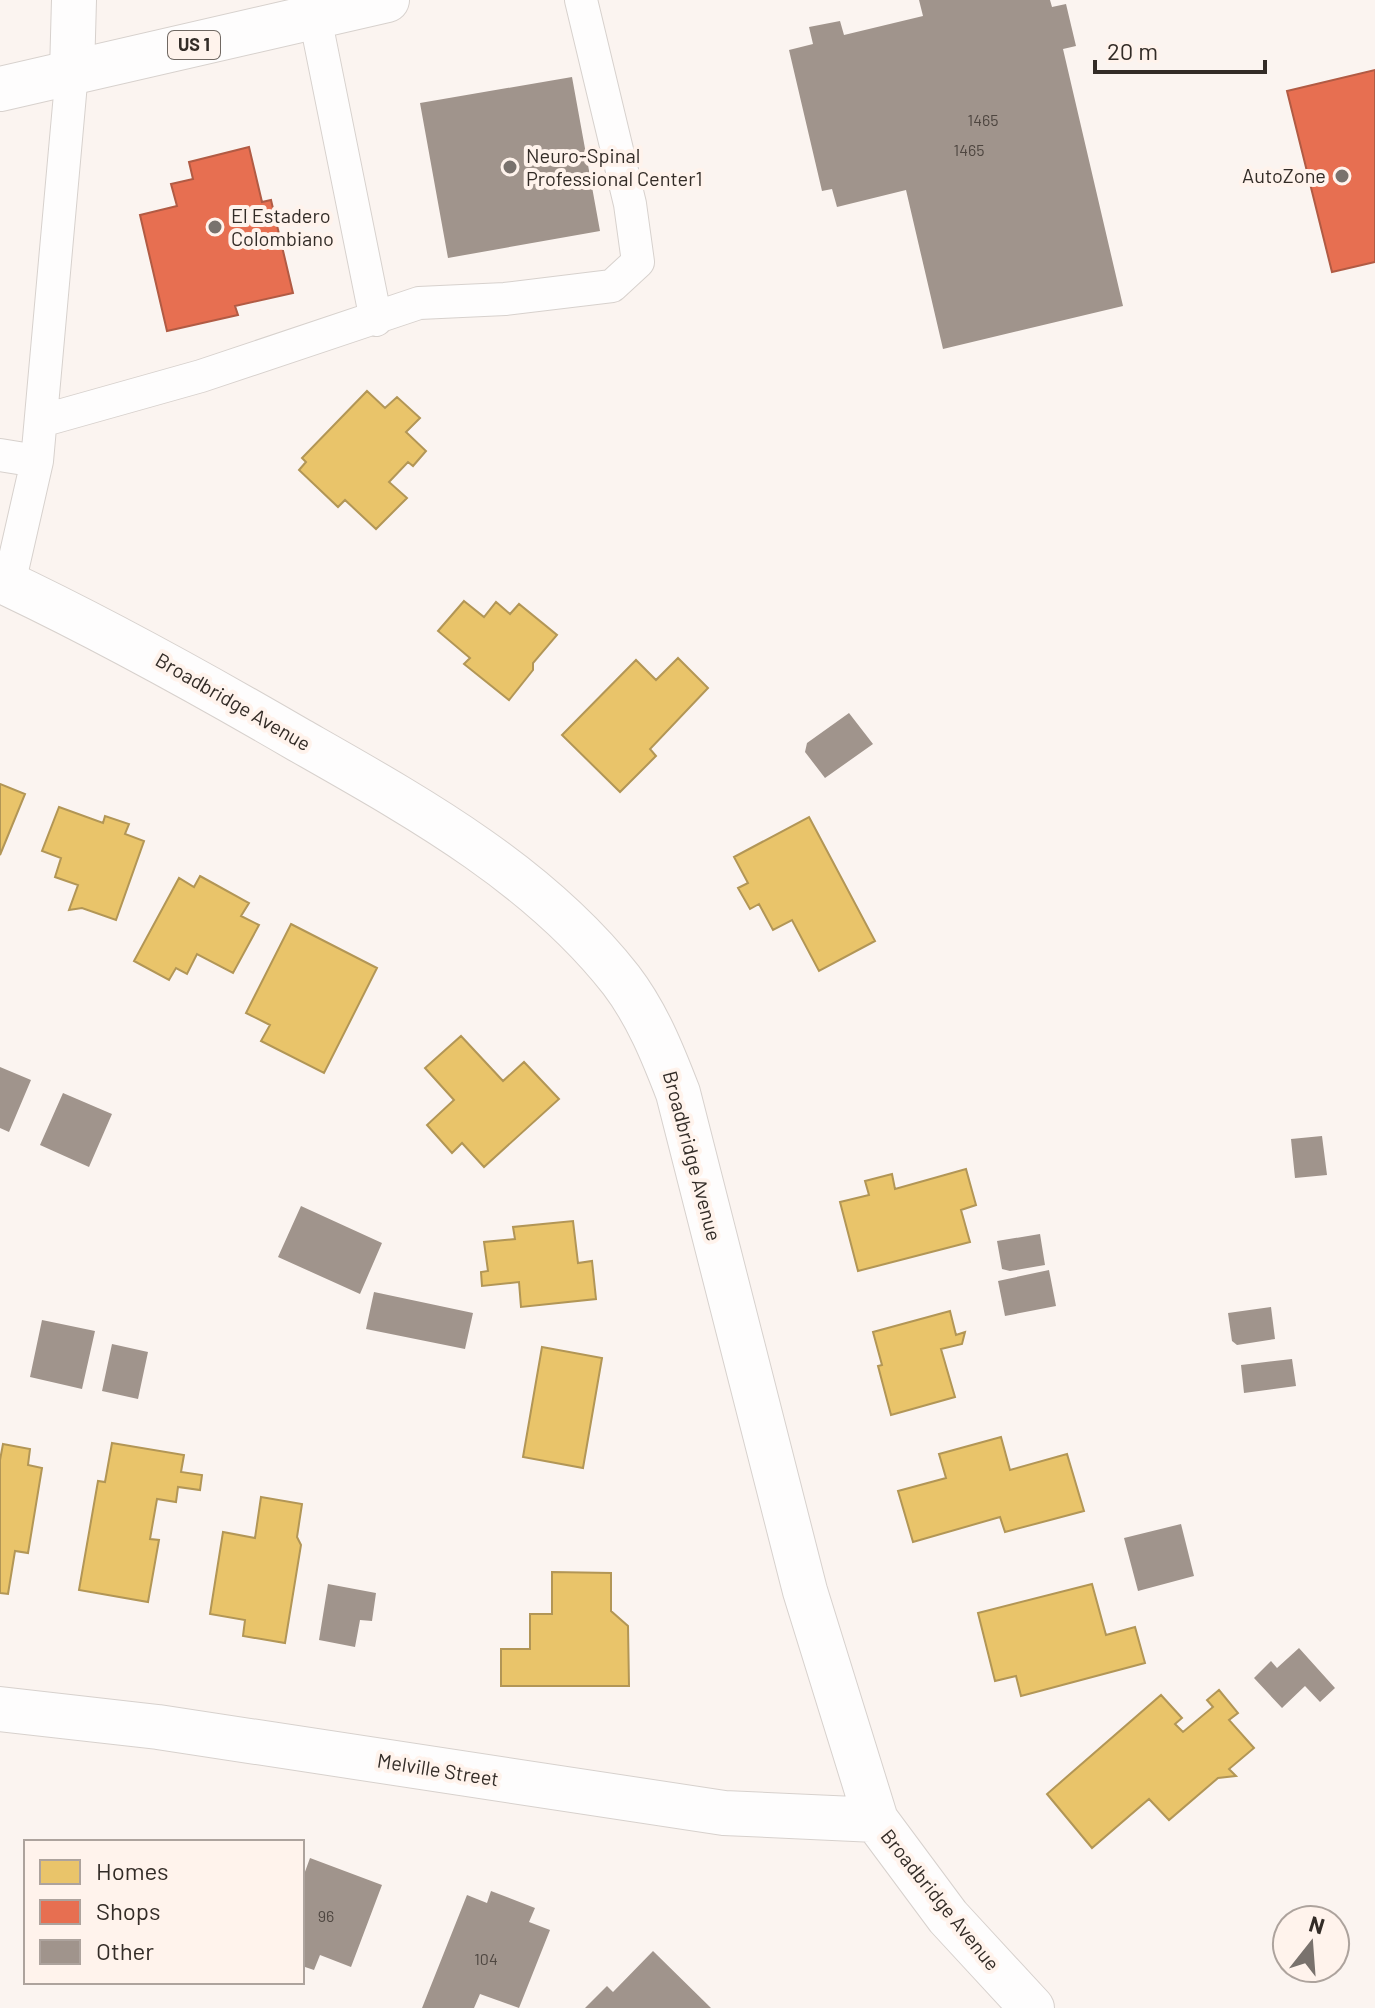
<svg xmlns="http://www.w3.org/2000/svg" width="1375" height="2008" viewBox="0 0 1375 2008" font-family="Barlow,sans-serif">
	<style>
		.homes { fill: #e9c46a; stroke: #b29656; stroke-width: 2 }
		.shops { fill: #e76f51; stroke: #b15b44; stroke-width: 2 }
		.building { fill: #a0948c }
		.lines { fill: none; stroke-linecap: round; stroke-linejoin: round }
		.lane-casing { stroke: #d7d1cd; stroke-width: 34 }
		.street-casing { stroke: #d7d1cd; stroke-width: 46 }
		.primary-casing { stroke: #d7d1cd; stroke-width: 46 }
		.lane { stroke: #fefdfd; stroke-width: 32 }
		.street { stroke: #fefdfd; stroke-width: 44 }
		.primary { stroke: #fefdfd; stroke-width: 44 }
		.poi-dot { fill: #79726d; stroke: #fff3ec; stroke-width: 3 }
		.labels { text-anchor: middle; stroke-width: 8; stroke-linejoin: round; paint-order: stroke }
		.number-label { font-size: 16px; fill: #4e4640 }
		.shield { fill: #fff3ec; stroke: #706862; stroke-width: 2 }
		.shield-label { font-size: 18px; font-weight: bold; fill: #332c27 }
		.poi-label { font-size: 20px; fill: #332c27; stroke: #fff3ec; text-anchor: start }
		.street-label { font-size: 20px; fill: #332c27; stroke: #fff3ec }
	</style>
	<rect width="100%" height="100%" fill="#fbf4f0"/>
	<!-- homes -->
	<path class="homes" d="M367,391L385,408L397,397L420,418L406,432L426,451L413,466L408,462L389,482L407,498L376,529L345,500L338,507L299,470L306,462L302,458Z
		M464,601L484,617L496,602L510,614L519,604L557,635L533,663V670L509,700L464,664L470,658L438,631Z
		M678,658L708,688L650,749L656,756L620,792L562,735L636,660L656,680Z
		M0,784L25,794L0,855Z
		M59,807L103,823L105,816L129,824L125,834L144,841L116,920L82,908L69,910L78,885L55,877L61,858L42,851Z
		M809,817L875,941L819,971L792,920L773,930L759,904L750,909L738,888L748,883L734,857Z
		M200,876L249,903L241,916L259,925L233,973L197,954L187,974L176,968L169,980L134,961L179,878L194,887Z
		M291,924L377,968L324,1073L261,1041L270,1025L246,1013Z
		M461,1036L503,1081L524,1062L559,1099L484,1167L462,1143L452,1153L427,1125L454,1100L425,1068Z
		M966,1169L976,1205L961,1210L970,1242L858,1271L840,1202L869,1195L865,1181L892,1174L895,1189Z
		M573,1221L578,1263L592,1261L596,1299L521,1307L519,1282L482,1286L481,1272L488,1271L484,1242L515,1239L513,1227Z
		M950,1311L956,1335L965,1332L962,1344L941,1349L955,1397L891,1415L878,1366L882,1365L873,1332Z
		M542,1347L602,1358L583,1468L523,1457Z
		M1001,1437L1010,1470L1067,1454L1084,1511L1005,1532L1000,1517L913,1542L898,1491L946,1478L939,1454Z
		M112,1443L184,1455L181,1472L202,1475L200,1490L178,1487L176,1502L157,1499L150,1539L159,1540L148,1602L79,1590L98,1481L105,1482Z
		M3,1444L30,1449L28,1465L42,1468L28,1553L15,1551L8,1594L0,1593V1460Z
		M261,1497L302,1504L297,1537L301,1545L285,1643L243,1636L245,1620L210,1614L223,1532L255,1538Z
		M552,1572L611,1573V1611L628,1626L629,1686H501V1649H530V1614H552Z
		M1092,1584L1106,1635L1135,1627L1145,1663L1021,1696L1016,1676L995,1681L978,1613Z
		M1219,1690L1238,1713L1229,1720L1254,1748L1229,1769L1236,1776L1218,1778L1169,1820L1149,1799L1092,1848L1047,1794L1161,1695L1182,1718L1175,1724L1183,1732L1213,1707L1207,1700Z"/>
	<!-- shops -->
	<path class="shops" d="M1375,70V262L1332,272L1287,91Z
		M249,147L262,202L271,200L293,293L235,306L238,315L167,331L140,215L177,206L171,184L193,179L189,162Z"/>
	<!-- building -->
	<path class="building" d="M919,0H1050L1052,7L1066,4L1076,46L1063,49L1123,306L943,349L906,190L837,207L832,189L822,191L789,50L813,44L809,27L840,21L844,35L923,16Z
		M572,77L600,231L448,258L420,103Z
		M849,713L873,744L825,778L805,752L807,743Z
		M0,1067L31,1080L9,1132L0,1128Z
		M63,1093L112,1114L89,1167L40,1145Z
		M1322,1136L1327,1175L1295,1178L1291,1139Z
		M301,1206L382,1243L360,1294L278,1257Z
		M1040,1234L1045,1265L1010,1271L1002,1269L997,1241Z
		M1049,1270L1056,1306L1005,1316L998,1281Z
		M374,1292L473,1313L465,1349L366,1329Z
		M1271,1307L1275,1339L1237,1345L1232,1341L1228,1313Z
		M42,1320L95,1331L82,1389L30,1377Z
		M112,1344L148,1352L138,1399L102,1391Z
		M1292,1359L1296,1386L1244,1393L1241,1365Z
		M1181,1524L1194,1576L1138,1591L1124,1538Z
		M328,1584L376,1593L372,1621L360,1620L355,1647L319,1640Z
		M1299,1648L1335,1688L1320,1702L1305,1686L1282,1708L1254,1678L1271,1661L1277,1668Z
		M310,1858L382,1885L351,1967L320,1955L314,1970L302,1966V1880Z
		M491,1891L535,1908L529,1922L550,1930L519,2008L480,1994L474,2008H422L467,1895L487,1903Z
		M653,1951L711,2008H585L607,1986L613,1992Z"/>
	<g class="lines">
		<!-- lane casing -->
		<g class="lane-casing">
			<path id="lane" d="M315,17L376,320
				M41,421L201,376L419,303L505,299L612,286L638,262L630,204L581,0
				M0,455L37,461L72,72
				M9,584L37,461"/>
		</g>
		<!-- street casing -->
		<g class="street-casing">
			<path id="street" d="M72,72L74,0
				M0,580C102,628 201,683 299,740C415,806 537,873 621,980C647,1014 663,1054 678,1093L805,1591L876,1820L948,1917L1032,2008
				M0,1709L158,1727L724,1813L876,1820"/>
		</g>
		<!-- primary casing -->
		<g class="primary-casing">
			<path id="primary" d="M0,89L387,0"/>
		</g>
		<!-- lane -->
		<use href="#lane" class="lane"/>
		<!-- street -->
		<use href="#street" class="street"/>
		<!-- primary -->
		<use href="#primary" class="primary"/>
	</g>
	<!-- markers -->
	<g class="poi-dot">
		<circle cx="510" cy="167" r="8"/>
		<circle cx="1342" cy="176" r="8"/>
		<circle cx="215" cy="227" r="8"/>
	</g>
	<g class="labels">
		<!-- number labels -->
		<g class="number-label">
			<text x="983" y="126">1465</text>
			<text x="969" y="156">1465</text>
			<text x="326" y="1922">96</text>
			<text x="486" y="1965">104</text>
		</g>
		<!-- shield labels -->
		<rect class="shield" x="168" y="31" width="52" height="28" rx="6"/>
		<g class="shield-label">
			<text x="194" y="51">US 1</text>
		</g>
		<!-- poi labels -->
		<g class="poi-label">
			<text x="526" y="163">Neuro-Spinal<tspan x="526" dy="23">Professional Center1</tspan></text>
			<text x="1326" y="183" text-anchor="end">AutoZone</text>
			<text x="231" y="223">El Estadero<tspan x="231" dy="23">Colombiano</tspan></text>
		</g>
		<!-- street labels -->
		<g class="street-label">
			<text transform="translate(233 702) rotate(30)" y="7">Broadbridge Avenue</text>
			<text transform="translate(692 1156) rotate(75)" y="7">Broadbridge Avenue</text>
			<text transform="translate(438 1770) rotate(9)" y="7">Melville Street</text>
			<text transform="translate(940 1900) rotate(51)" y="7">Broadbridge Avenue</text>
		</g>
	</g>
	<!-- legend -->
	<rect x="24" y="1840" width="280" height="144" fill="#fff3ec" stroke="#ada39d" stroke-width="2"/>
	<rect x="40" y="1860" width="40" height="24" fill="#e9c46a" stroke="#ada39d" stroke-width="2"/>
	<text x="96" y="1880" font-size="24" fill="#332c27">Homes</text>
	<rect x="40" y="1900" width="40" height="24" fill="#e76f51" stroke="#ada39d" stroke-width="2"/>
	<text x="96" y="1920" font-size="24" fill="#332c27">Shops</text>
	<rect x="40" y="1940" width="40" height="24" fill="#a0948c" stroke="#ada39d" stroke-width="2"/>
	<text x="96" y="1960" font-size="24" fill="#332c27">Other</text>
	<!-- north arrow -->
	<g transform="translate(1311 1944) rotate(17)"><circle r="38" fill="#fff3ec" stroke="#ada39d" stroke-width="2"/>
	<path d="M0-6L14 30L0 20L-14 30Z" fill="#79726d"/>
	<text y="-12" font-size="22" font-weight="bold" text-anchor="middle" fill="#332c27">N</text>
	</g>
	<!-- scale -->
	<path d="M1095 60v12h170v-12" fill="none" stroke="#332c27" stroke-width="4"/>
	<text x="1107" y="60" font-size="24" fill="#332c27" stroke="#fff3ec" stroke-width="6" paint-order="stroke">20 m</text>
</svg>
